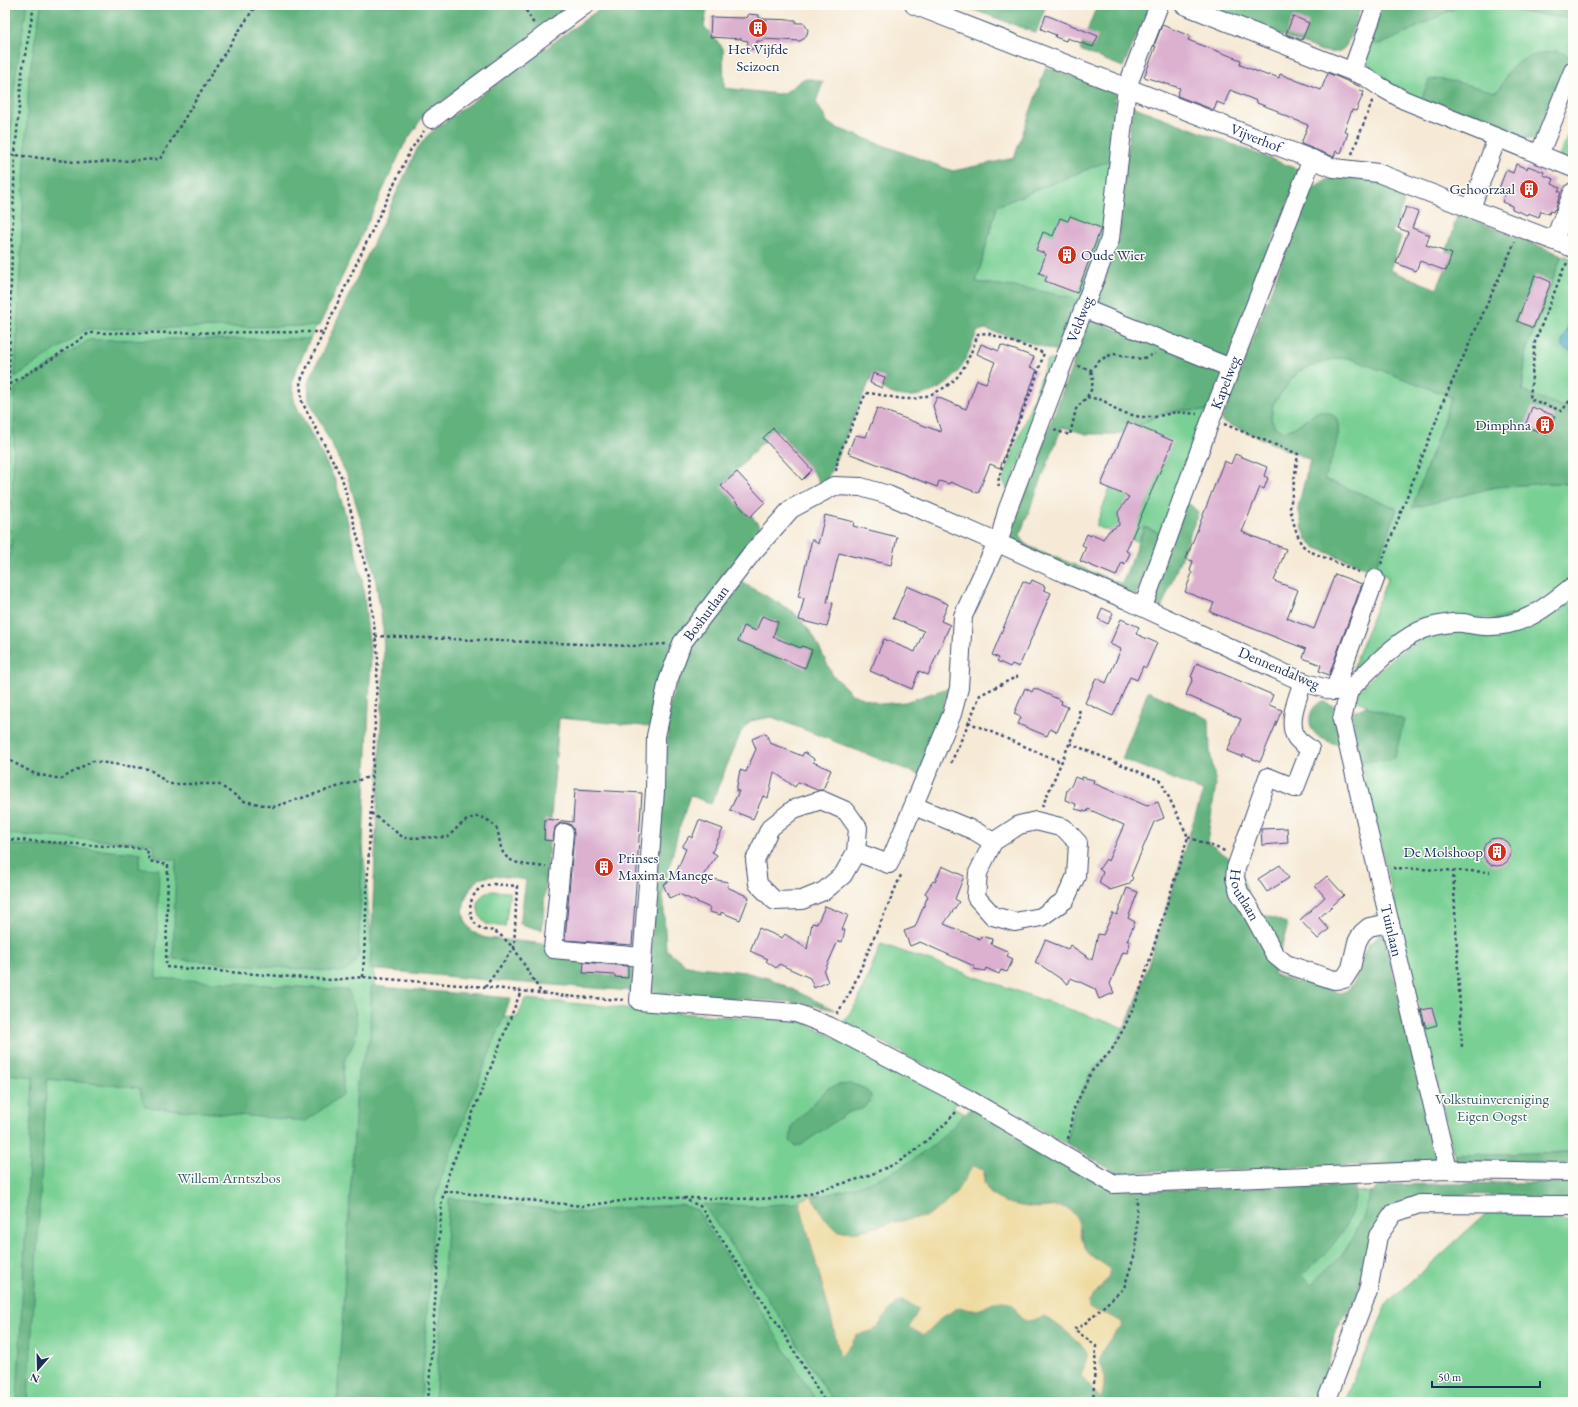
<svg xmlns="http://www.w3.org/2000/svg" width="1578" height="1407" viewBox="0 0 1578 1407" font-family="'EB Garamond',serif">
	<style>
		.green { fill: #79d094; stroke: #4a8079 }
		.forest { fill: #62b27e; stroke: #3e706e }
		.sand { fill: #eeda9e; stroke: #84847e }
		.water { fill: #46a9c5; stroke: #306c92 }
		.building { fill: #dcb1d0 }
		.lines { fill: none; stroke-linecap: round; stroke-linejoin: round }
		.minor-casing { stroke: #3c4b70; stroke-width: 20 }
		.path { stroke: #3c4b70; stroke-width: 2.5; stroke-dasharray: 3 3; stroke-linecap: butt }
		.minor { stroke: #fff; stroke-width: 18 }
		.labels { text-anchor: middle; stroke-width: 3; stroke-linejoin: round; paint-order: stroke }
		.poi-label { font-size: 15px; fill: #1b2f5e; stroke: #fdfcf7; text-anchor: end }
		.street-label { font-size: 15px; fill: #1b2f5e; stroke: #fdfcf7 }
		.park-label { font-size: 15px; fill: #375f6e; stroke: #fdfcf7 }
	</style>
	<rect width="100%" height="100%" fill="#fdfcf7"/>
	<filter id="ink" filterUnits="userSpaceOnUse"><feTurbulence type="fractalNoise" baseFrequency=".025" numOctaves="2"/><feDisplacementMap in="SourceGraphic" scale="8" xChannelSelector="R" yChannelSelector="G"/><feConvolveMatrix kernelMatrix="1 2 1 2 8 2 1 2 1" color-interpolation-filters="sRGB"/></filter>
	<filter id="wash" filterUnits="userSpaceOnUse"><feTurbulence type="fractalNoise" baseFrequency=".012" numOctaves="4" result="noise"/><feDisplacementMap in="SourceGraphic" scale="16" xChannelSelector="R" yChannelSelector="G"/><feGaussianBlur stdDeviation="0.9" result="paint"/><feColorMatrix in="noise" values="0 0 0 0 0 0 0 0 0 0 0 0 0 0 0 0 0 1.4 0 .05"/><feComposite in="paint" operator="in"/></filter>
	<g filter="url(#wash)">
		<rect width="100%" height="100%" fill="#f6ead6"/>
		<!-- green -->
		<path class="green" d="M5,5H552L419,107L280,403L343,610L377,1009L518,1017L525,999L690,1014L803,1022L959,1101L953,1107L1034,1148L1120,1196L1406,1191L1332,1320L1314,1402H5Z
			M1461,5H1500L1529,13L1573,19V48L1570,56L1557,51L1517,63L1509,72L1500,89L1495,92L1433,79L1420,103L1382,79L1365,60L1368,44Z
			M1573,122V162L1559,157Z
			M1110,160L1105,240L1081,306L1073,298L1035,290L976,282L997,206Z
			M1562,255L1573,259V313L1562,342L1573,350V401L1567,408L1549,442L1522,392L1526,351Z
			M1339,358H1349L1452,397L1412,508L1495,487L1548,483L1573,484V579L1538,607L1504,618H1441L1358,674L1352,671L1388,577L1374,571L1394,507L1324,479L1339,433L1307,418L1293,429L1283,432L1275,427L1271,419L1273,404L1298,371L1326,361Z
			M1048,359L1060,362L1008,491L1003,480Z
			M1181,410L1209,411L1160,533L1144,527L1138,542L1096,526L1125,446C1139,420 1153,416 1181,410Z
			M1573,596V1152L1454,1155L1361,761L1389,760L1404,721L1366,706L1367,705L1351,698L1393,657L1425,636L1461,630Z
			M491,891L510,892L505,927L486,924C474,913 475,895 491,891Z
			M881,944L1124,1028L1111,1051L1091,1072L1073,1111L1067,1144L844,1021L858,1001Z
			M1491,1209L1573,1223V1402H1343L1388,1303Z"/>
		<!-- forest -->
		<path class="forest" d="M5,5H27L16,73L9,151L5,263Z
			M41,5H575L424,115L404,145L319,326L87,329L15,377L29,76Z
			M605,5H708L704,26L723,48L724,88L778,94L786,92L803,79H812L823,82L816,102L828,123L837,128L953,171L1014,158L1046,67L1114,91L1116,94L1110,160L997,206L976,282L1035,290L1073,298L1081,306L1063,353L985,329L978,331C971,345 964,367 953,378C937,395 902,404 882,388L886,377L873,373L823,489L815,475L778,430L759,446L726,482L761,528L710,598L653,727L559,718L542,930L520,924L526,880C512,878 493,873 479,879C475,881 472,886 469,891C458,909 463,932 486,938L635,953L632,991L486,980L370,969L384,659L383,628L375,575L362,523L347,475L309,400L308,383L417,149L427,136L440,125Z
			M961,5H1046L1036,33Z
			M1097,5H1150L1123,67L1080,50Z
			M1203,5H1362L1346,46C1339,54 1332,53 1322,51Z
			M1382,5H1461L1389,41L1379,44H1368Z
			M1500,5H1573V19L1529,13Z
			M1557,51L1570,56L1536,140L1491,131L1420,103L1429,80C1442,76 1481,89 1495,92C1503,87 1504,78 1509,71C1520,57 1540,53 1557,51Z
			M1132,106L1300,170L1227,361L1095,308L1118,241Z
			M1352,175L1366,176L1407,194L1392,233L1401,237L1390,270L1437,289L1450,258L1445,256L1454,229V224L1458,214L1562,255L1526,351L1522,391L1567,408L1573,401V484L1548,483L1495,487L1412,508L1452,397L1349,358H1339L1326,361L1298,371L1273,404L1271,419L1275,427L1283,432C1297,428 1307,418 1319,411C1323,412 1328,412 1331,414C1349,422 1329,465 1324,479L1394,507L1397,509L1374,571L1314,547L1307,540L1302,526L1298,507L1310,460L1221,421L1308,194C1323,178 1330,177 1352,175Z
			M1090,319L1224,372L1209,411L1182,410L1158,415L1140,425L1136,430L1115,434H1086L1062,427L1020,534L1023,542L1030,547L1122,584L1144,527L1160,533L1133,603L1008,539L1010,530Z
			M189,339H310L292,380L294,401L335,480L349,526L362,578L371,659L358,957C352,968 351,970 339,972L173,959L176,860L155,857L154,844L5,834V573L11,553L15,388L89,340Z
			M1185,502L1192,506L1198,512L1197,516L1160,612L1145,606Z
			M740,581L794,612L813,635L832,674L852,694L880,704L905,702L948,688L931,749L920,775L772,717L750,721L741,732L711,804L690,795L677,836L663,894L666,949L687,966L745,972L771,979L835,1010L803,1003L648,992L670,704L680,673L695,642Z
			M1148,691L1209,719L1210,752L1216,785L1207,842L1239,865L1253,910L1286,923L1287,928L1273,974L1297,983L1299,977L1340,993C1360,990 1359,957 1368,945C1370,942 1374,941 1376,939C1379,936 1380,931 1382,927L1438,1163L1116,1173L1067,1144L1073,1111L1091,1072L1111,1051L1124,1028L1138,997L1203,791L1122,759Z
			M1322,701L1336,707L1344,747C1329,741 1309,738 1310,719C1310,711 1315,705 1322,701Z
			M1366,706L1404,720L1395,757L1389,760L1361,761L1351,713Z
			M5,844L141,853L139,868L159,869L156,978L348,990C356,1008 361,1027 352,1046C350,1052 345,1056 344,1063C343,1073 343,1084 343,1094L306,1121L145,1107L139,1088L47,1079L28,1402H17L33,1077L5,1074Z
			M371,986L511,998L444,1170L435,1199L421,1402H337L358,1071L366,1051L370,1036Z
			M852,1084L864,1088L871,1095L870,1102L862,1108L847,1113L801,1145L795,1146L790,1141L792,1126L828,1088L837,1085Z
			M971,1107L1144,1191L1354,1185C1360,1203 1343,1233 1331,1247C1322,1257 1312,1266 1303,1275L1311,1284L1342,1255L1353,1238L1363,1217L1371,1193L1380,1185L1573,1182V1202C1532,1198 1489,1192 1448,1196C1429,1197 1409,1203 1391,1207L1382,1211L1376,1222L1370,1238L1358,1297L1349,1309L1334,1334L1331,1355L1315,1402H833L782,1320L703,1204L756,1206L796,1203L799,1200L832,1321L840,1356L852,1344L856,1335C862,1333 872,1332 877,1328C882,1322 893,1300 902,1301C907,1302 914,1307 919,1309L924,1335L941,1318L959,1307C963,1308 969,1310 974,1310C986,1310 997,1295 1010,1303C1015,1305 1022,1316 1027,1321L1045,1316C1054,1322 1085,1344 1087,1354C1088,1360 1083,1369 1081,1375L1101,1398C1104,1388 1105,1380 1103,1370C1102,1367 1100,1364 1100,1361C1100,1348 1114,1335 1122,1326L1114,1317L1106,1316L1088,1308L1087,1303L1101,1287L1104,1263L1087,1252L1084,1246L1081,1230L1055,1206C1036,1208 1010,1208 994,1196C990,1193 987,1188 984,1184L985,1174L974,1166L955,1194L943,1206L925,1217L890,1223L866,1230L851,1232L839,1231L825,1219L812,1196C850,1192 889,1177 920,1155C939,1142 955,1124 971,1107Z
			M1573,1152V1164H1458L1454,1155Z
			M449,1198L584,1213L617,1208L682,1205L697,1210L771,1327L817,1402H435Z"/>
		<!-- sand -->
		<path class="sand" d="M973,1166L984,1169V1184C987,1188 989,1193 993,1196C1004,1204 1024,1207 1037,1208C1047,1208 1056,1205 1065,1208C1083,1213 1078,1237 1086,1250C1091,1258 1102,1262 1110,1269L1108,1277L1088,1303L1089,1308C1100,1313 1112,1316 1122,1322V1326C1114,1335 1100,1348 1100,1361C1100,1364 1102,1367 1103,1370C1105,1381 1104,1388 1101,1399L1081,1375C1083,1369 1088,1360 1087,1354C1085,1344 1054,1322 1045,1316C1040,1317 1032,1321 1027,1321C1018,1320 1017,1303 1004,1301C992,1300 985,1310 974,1310C969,1310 963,1308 959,1307L941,1318L924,1335L909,1328L919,1309C914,1307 907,1302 902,1301C893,1300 882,1322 877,1328C872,1332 862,1333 856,1335L852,1344L840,1357L832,1321L799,1200L812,1196L825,1219L839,1231L851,1232L866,1230L890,1223L925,1217L943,1206L955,1194Z"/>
		<!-- water -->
		<path class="water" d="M1573,313V350L1569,351L1563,348L1562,342Z"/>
		<g id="blocks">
			<!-- building -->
			<path class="building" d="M748,14L759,15V18L764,19L796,20V23H804L808,30L807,34L805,38L800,41L763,39V41H757V49H747L748,41L742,40V39L710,37L711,17L743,18L748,17Z
				M1046,15L1098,36L1093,47L1067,38L1066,41L1055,37L1056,35L1041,29Z
				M1293,16L1309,23L1302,40L1286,34Z
				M1162,25L1190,36L1188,40L1241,60L1240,65L1269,76V74L1279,78L1280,74L1321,90L1328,73L1361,87L1360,90L1364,92L1356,111L1352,110L1344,131L1348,133L1341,153L1336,151L1334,157L1301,144L1308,125L1278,113V111L1257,103V101L1230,90L1224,105L1217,102L1214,110L1177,96L1180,88L1144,77L1156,46H1154Z
				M1516,164L1527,169L1528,166L1544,172L1543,175L1554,179L1552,184L1560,188L1558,191L1561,192L1555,210L1554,209L1553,212L1550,211L1549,214L1541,211L1539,217L1528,213L1527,215L1512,209V206L1502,202L1505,194L1498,191L1506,170L1513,173Z
				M1406,207L1418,212L1412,228L1430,235L1426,245L1452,254L1446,271L1420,261L1416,271L1396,263L1408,232L1398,228Z
				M1070,216L1101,228L1077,293L1045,281L1047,276L1039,273L1046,254L1036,250L1043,232L1053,236L1060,218L1068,221Z
				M1535,275L1551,282L1533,328L1517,321Z
				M981,344L999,351L1001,345L1034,357L1030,367L1037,370L1000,468L990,464L978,493L950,482L949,484L939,481L937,487L848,453L855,435L866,437L877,408L941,432L933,406L937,397L966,409L977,380L986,383L995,362L977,354Z
				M873,373L885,377L882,388L870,383Z
				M1532,407L1555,416L1547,435L1525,426Z
				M1128,422L1173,441L1126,551L1130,553L1125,564L1122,562L1116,576L1080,561L1086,547L1082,545L1087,534L1091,536L1092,534L1103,539L1109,531L1119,525L1118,512L1129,497L1101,485Z
				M773,428L812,470L802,480L763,438Z
				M1235,454L1267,467L1264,476L1268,478L1264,489L1260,487L1242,532L1286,549L1274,581L1298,590L1287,618L1314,629L1335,574L1362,584L1329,675L1319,671L1321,665L1303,658L1306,649L1210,612L1214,603L1185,592L1192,573L1190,571L1193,561L1186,559L1224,461L1231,464Z
				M737,472L765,502L750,517L721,486Z
				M825,515L854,522L853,526L897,537L891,565L839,553L827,602L833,603L827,627L799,620L804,598L798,597L812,539L818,544Z
				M1032,580L1045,586L1044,590L1051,593L1019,667L1012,664L1010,667L997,661L999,658L992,655L1023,581L1030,584Z
				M907,586L948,604L941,621L950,625L928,675L919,671L912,689L870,671L884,639L915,652L924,631L893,618Z
				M1102,608L1113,613L1108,624L1098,619Z
				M762,616L778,622L773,637L801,648L802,646L812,650L805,668L738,641L744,626L756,631Z
				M1121,619L1139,627L1136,634L1157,643L1146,668L1143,666L1137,680L1130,677L1113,716L1085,703L1096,678L1106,683L1121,649L1110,644Z
				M1197,663L1273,695L1269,705L1282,710L1260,762L1243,755L1242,757L1227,751L1241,719L1186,695L1193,678L1191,677Z
				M1025,688L1032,692L1034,688L1062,701L1061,704L1068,707L1057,732L1050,729L1047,736L1018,724L1021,717L1014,714Z
				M766,733L770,743L802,756L804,752L814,759L813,762L831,770L824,787L822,790H817L798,782L795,787L774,772L768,798L763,796L753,819L730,810L739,791H736L740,770L746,772L756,749L752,739Z
				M1075,777L1082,780V777L1094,780L1093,783L1147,806L1158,802L1164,818L1154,822L1131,876L1133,878L1129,884L1110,890L1099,883L1103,872L1099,869L1106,859L1108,861L1124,825L1088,809L1087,812L1075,809L1076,804L1065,800L1067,790L1071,786Z
				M575,789L642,793L632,945L565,940L574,834L573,828L570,824L565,823H560L555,827L553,841L544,840L545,819L573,822Z
				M699,820L723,829L712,852L717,855L702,877L728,882L727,887L749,897L740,920L721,912V915L709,912L710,908L679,894L669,898L663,884L673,880L686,849L682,847L689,836L692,838Z
				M1287,828L1288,843L1262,845L1261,829Z
				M1483 852a14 14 0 1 1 28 0a14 14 0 1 1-28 0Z
				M1280,865L1289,878L1267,892L1258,879Z
				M942,866L964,876L955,899L959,902L944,924L980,939L981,936L992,939L991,944L1009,952L1007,956L1013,959L1007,972L1001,970L999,974L986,968L985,971L974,969V966L920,942L910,946L904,931L915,927L928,896L925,893L933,881L935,882Z
				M1327,876L1344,895L1319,918L1329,929L1318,939L1300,920L1325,897L1315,886Z
				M1127,888L1138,892L1128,918L1135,922L1127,941H1130L1128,953L1123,952L1110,984L1114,993L1099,999L1095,989L1071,978L1068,984L1042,966L1035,963L1045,940L1068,949L1070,945L1092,960L1098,934L1103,935L1113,913L1117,915Z
				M825,906L848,915L842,930H845L842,942L838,941L824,972L828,982L814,988L810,978L779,964L776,968L766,961L768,959L750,951L759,928L782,938L785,934L807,949L812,923L817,924Z
				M584,962L628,966V978L615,977V975L583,973Z
				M1432,1008L1437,1025L1426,1028L1421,1010Z"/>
		</g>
	</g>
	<g filter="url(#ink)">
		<use href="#blocks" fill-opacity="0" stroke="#3c4b70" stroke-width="1"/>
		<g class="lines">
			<!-- minor casing -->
			<g class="minor-casing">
				<g id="minor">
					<path id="s1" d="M914,5L1334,168L1378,173L1573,248"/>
					<path d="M1184,5L1366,77L1379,86L1404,100L1573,168"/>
					<path d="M1352,71L1376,5"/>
					<path d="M432,119L585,5"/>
					<path d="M1539,155L1573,71"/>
					<path d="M1471,208L1497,138"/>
					<path d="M1554,241L1573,192"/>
					<path d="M1085,309L1231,368"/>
					<path d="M1573,586C1545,608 1522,628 1484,626C1477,626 1470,624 1463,623C1452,622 1438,625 1427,628C1399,637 1370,670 1349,690L1334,691L1303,682L1127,600L1064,573L996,542L888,495L861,487L834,486L791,509L752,553L682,643L668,681L656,736L655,791L639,1001L796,1013L829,1026L968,1099L1114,1184L1448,1170L1573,1172"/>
					<path id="s2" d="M1143,607L1211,419L1312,159"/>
					<path id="s3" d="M1303,682C1298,696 1287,722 1296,737C1299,742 1305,745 1310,749L1295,788L1268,777L1236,868L1235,878L1239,892L1249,907L1275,955L1286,964L1334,980L1344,979L1351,968L1357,942L1362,933L1369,927L1390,923"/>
					<path id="s4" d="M1349,690L1342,720L1448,1170"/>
					<path d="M1334,691L1375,579"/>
					<path d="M914,806L975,831L993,842L1019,825L1036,821L1064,828L1078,843L1076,876L1065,900L1041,917L1015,922L993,916L976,897L978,873L993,842"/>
					<path d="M564,833L553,949L642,957"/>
					<path id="s5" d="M856,852L843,875L824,891L802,900L775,901L758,884L755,860L770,828L794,809L821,800L846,811L858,828L856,852L889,864L952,714L959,688L963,616L1001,534L1007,511L1110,239L1127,87L1159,5"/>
					<path d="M1326,1402L1368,1291L1378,1236L1394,1213L1419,1204L1573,1205"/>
				</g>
			</g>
			<!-- path -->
			<path class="path" d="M523,5L534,24
				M1352,154L1373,99
				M5,155H15L83,163L160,159L215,68L256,5
				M1567,263L1563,270L1535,342L1530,399L1562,411L1573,396
				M1078,366L1091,370C1097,362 1104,356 1115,354L1141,359L1155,354
				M10,384L55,357L89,333L324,332
				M1087,397L1103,400L1117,411L1140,417H1155L1176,412L1197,414
				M1224,424L1298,454L1290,508L1295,528L1301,544L1309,551L1361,573
				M1054,430L1070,435L1076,409L1087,397L1091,390L1093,381L1091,370
				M836,471L838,457L866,393C880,394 893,398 906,399C924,400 947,389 958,376C967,364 973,348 978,334L987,333L1044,353L1034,384L1006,452L998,482L999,486
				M5,541L7,533L6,453L9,384L10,312L15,155L22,73L34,5
				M1381,564L1444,400L1515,242
				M375,636L632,646L666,644
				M968,722L1061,762
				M5,758L35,774L61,779L92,761L149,769L169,784H218L244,801L273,807L372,776
				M951,763L969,722L980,695L1018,676
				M1042,807L1080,719L1079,707
				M371,813L404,838L448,837C459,826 473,809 489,821C491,823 494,825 496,827C501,837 498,851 508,858C518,866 534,865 546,867
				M1188,837L1225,851
				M5,839L147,849L149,861L168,865L166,967L331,980L363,977L485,987L576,997L624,1000
				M1393,868L1490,872
				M1453,870L1462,1048
				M493,884L517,886L514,948C508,943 501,934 494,931C491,930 486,931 482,929C471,923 468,910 472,899C477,888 482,886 493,884Z
				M363,977L378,657L368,576L342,478L302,402L300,382L410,151L424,131
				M485,987L514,948L542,994
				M837,1014L851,991L901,875
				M1068,1139L1073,1111L1091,1072L1111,1051L1124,1028L1138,997L1188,837L1161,781L1069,743
				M444,1191L582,1206L660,1196L682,1198L700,1206L777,1323L825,1402
				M684,1198L757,1199L796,1197L865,1177L897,1163L917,1149L944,1125L957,1111
				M428,1402L442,1200L449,1173L521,991
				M1093,1402L1096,1346L1074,1329L1083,1325L1124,1288L1136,1250L1137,1198"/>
			<!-- minor -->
			<use href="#minor" class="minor"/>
		</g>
	</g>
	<!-- icons -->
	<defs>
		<g id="building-disc" transform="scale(1)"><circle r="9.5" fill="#c8321e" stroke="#fdfcf7"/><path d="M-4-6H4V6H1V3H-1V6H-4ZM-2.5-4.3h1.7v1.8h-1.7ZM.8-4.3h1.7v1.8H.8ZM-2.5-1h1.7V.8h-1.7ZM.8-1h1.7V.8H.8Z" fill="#fff"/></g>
	</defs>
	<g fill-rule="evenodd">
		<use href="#building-disc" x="758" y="28"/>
		<use href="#building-disc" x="1529" y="189"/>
		<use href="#building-disc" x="1067" y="255"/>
		<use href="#building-disc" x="1545" y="425"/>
		<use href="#building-disc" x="1497" y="852"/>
		<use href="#building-disc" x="604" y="867"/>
	</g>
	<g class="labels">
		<!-- poi labels -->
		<g class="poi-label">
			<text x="758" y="54" text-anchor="middle">Het Vijfde<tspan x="758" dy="17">Seizoen</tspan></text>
			<text x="1515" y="194">Gehoorzaal</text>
			<text x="1081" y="260" text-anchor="start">Oude Wier</text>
			<text x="1531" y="430">Dimphna</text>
			<text x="1483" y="857">De Molshoop</text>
			<text x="618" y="863" text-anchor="start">Prinses<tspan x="618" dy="17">Maxima Manege</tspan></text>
		</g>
		<!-- street labels -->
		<g class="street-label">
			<text dy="5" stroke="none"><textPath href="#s1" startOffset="367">Vijverhof</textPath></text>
			<text dy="5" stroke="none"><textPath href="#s5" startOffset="933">Veldweg</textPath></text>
			<text dy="5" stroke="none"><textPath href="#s2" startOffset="239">Kapelweg</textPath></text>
			<text transform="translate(706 613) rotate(-53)" y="5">Boshutlaan</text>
			<text transform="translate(1279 668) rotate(23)" y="5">Dennendalweg</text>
			<text dy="5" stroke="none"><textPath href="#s3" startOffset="272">Houtlaan</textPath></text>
			<text dy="5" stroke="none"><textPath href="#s4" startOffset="247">Tuinlaan</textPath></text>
		</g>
		<!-- park labels -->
		<g class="park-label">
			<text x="1492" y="1104">Volkstuinvereniging<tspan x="1492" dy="17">Eigen Oogst</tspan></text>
			<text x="229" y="1183">Willem Arntszbos</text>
		</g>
	</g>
	<!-- margin -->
	<rect width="1578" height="1407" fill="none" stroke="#fdfcf7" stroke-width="20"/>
	<!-- north arrow -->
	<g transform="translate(38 1369) rotate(200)" stroke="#fdfcf7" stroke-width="3" paint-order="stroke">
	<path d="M0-3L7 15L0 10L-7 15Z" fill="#1b2f5e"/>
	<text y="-6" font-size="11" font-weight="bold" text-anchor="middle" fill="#1b2f5e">N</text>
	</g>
	<!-- scale -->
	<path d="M1432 1381v6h108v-6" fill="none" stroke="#1b2f5e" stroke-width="2"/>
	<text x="1438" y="1381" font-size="12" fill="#1b2f5e" stroke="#fdfcf7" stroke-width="3" paint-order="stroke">50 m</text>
</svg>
